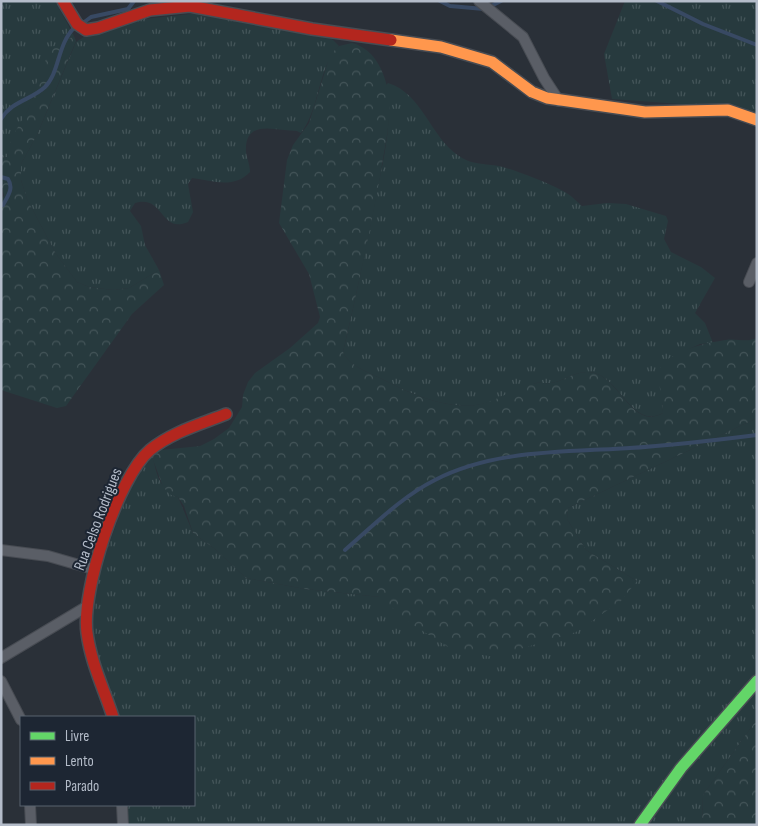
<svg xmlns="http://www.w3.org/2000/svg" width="758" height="826" viewBox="0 0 758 826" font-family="'Sofia Sans Condensed',sans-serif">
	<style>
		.grass { fill: url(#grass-tufts) }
		.forest { fill: url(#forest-crowns) }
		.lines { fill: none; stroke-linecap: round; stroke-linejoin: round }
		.stream { stroke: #384963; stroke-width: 4 }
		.street-casing { stroke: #484c53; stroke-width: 12 }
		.fast-casing { stroke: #484c53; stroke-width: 14 }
		.slow-casing { stroke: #484c53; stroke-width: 14 }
		.jam-casing { stroke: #484c53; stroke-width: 14 }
		.street { stroke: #5a5e66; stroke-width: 10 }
		.fast { stroke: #63d668; stroke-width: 11 }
		.slow { stroke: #ff974d; stroke-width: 11 }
		.jam { stroke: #b3261e; stroke-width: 11 }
		.labels { text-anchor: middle; stroke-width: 4; stroke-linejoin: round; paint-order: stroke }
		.street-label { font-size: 16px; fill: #b4bcc9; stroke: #1d2633 }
	</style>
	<defs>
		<pattern id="grass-tufts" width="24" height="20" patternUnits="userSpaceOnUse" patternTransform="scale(1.25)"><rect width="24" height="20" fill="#273a3e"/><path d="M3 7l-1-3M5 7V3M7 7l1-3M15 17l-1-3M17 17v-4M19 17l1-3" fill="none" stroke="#445559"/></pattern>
		<pattern id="forest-crowns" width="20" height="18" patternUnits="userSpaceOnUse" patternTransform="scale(1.25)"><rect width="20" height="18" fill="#273a3e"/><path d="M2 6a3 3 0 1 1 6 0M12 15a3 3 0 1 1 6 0" fill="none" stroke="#445559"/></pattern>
	</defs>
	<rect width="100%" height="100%" fill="#2a3038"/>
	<!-- grass -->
	<path class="grass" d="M1,1H55L74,36C43,51 40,82 28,110C21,127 12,138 7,157L1,158Z
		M625,1H757V116L722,107L612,99L604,54Z
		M200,13L330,37L339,46C318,66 320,109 301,133L297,131C276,131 244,118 246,152C247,159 250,165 250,172C234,189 213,181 192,178L188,184L193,212L188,222C160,234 164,194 135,203L130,211L141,226L145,245L159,270L129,288L113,290L89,287L77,282L56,254L27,199L21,180V164L37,135L76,42L93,31L126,21Z
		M388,83C422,93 431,138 459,156C474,166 487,163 503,167C517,171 557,186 568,194C573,197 577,202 582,206L607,203L626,204L666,216L668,221L664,239L671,252L701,267L715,278L695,313L705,323L713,343L700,344L676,355L662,389L663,413C630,431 619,371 587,372C573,372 564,381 551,383C546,384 541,382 536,383C516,390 497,402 476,405C445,409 408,393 382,379C368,372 349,366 343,352C355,302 365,252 375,202C382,165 394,122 386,85Z
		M757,418V719L703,795L702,825H127L125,805H194V717H114L95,659L91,595L133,477L152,452C155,469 159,491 178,497L193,533L215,549L246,578L305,589L380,597L637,581L586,550L567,519L568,508Z"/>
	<!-- forest -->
	<path class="forest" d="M74,36L76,41L37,135L21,164V180L27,199L56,254L77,282L89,287L113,290L129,288L159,270L164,285L132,314L66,406L57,408L1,390V199L4,196L1,183V158L7,157L12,137L28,110L39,75L51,48Z
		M352,43C376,49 387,76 389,100C391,123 384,149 381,172C370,232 357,292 343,352C349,366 368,372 382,379C408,393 445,409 476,405C496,402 513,389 532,384C539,382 545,384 551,383C564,381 573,372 587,372C619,371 630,432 663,413C663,399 658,386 659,373C661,352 709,342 726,340C736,338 747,343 757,338V418L568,508L567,519L586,550L637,581L621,601L576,632L494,657L451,649L407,621L380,597L305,589L246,578L215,549L193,533L184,506L178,497L171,495L163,487L152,457L161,450L200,446L214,439L229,428L242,407L243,395L248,382L255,373L290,348L318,323L320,317L309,274L279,223L287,160L293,145L309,123L330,55L339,46Z
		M757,719V825H702L703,795Z"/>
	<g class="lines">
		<!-- stream -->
		<path class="stream" d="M440,1L450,6L484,9
			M657,1L703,24L757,45
			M489,7L501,1
			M83,23L91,17L128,9L134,1
			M1,119C12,101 31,100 45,87C60,72 57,44 75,27
			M1,177L8,179C14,188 8,196 3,205
			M345,550C373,526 401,497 435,480C489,452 553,452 613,449C661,447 709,441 757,435"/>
		<!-- street casing -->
		<g class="street-casing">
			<path id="street" d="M479,1L523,37L544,78L559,101
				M749,282L757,263
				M1,550L48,556L93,569
				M1,658L86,607
				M1,681L21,720
				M30,805L31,825
				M122,805L123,825"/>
		</g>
		<!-- fast casing -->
		<g class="fast-casing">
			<path id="fast" d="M640,825L681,768L757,681"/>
		</g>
		<!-- slow casing -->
		<g class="slow-casing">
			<path id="slow" d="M391,40L441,47L492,62L532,92L547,98L645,112L728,110L757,120"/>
		</g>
		<!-- jam casing -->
		<g class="jam-casing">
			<path id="jam" d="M63,1L77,24L86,30L98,28L150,10L190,6L312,29L391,40
				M113,717C104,689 91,663 87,633C81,591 118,477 150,450C172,432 201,424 226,414"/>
		</g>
		<!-- street -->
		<use href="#street" class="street"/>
		<!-- fast -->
		<use href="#fast" class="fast"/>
		<!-- slow -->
		<use href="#slow" class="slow"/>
		<!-- jam -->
		<use href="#jam" class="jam"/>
	</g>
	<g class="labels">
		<!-- street labels -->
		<g class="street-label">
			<text transform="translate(97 519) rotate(-69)" y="6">Rua Celso Rodrigues</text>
		</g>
	</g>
	<!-- border -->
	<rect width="758" height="826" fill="none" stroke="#b4bcc9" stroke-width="5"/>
	<!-- legend -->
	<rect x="20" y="716" width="175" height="90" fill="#1d2633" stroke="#59626f"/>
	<rect x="30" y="732" width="25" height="8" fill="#63d668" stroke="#59626f"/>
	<text x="65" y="741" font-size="15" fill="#b4bcc9">Livre</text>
	<rect x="30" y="757" width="25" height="8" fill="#ff974d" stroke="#59626f"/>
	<text x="65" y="766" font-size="15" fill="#b4bcc9">Lento</text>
	<rect x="30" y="782" width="25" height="8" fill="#b3261e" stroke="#59626f"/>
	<text x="65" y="791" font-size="15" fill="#b4bcc9">Parado</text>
</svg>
